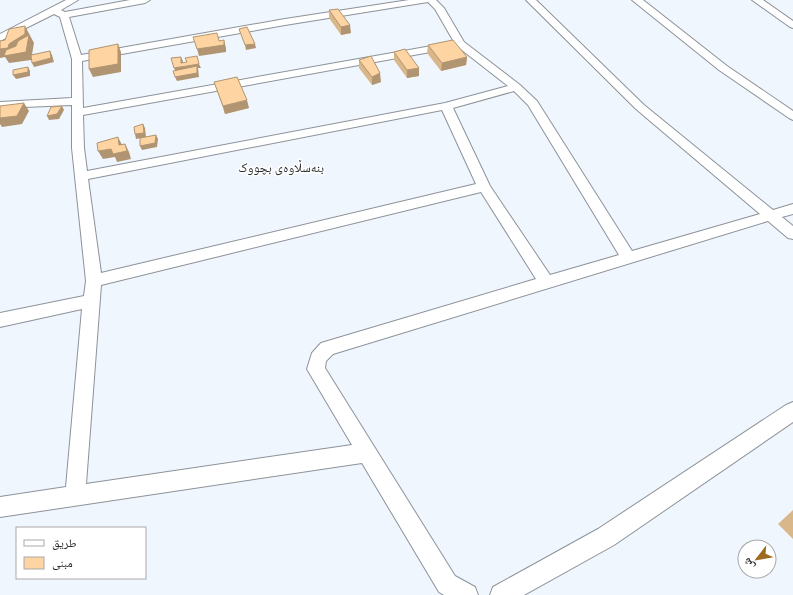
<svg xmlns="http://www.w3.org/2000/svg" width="793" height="595" viewBox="0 0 793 595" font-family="'Fira Sans Condensed','Noto Naskh Arabic',sans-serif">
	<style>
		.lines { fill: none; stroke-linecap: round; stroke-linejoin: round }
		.street-casing { stroke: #8d9299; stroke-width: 2 }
		.street { fill: #fff; fill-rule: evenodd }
		.wall { fill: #dab68b }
		.shaded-wall { fill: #b19471 }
		.building { fill: #fdd4a2; stroke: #b19471 }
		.labels { text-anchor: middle; stroke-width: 3; stroke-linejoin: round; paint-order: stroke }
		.quarter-label { font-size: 13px; fill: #27292c; stroke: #fff }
	</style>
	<rect width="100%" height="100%" fill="#eff6fd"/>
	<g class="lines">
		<!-- street casing -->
		<g class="street-casing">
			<path id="street" d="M66,0H78L61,10L65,12L130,0H150L145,3L69,17L81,55L285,19L409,0H436L444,8L464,42L520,85L537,101L632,251L760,214L636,109L526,0H536L644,105L773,210L793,204V214L782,217L793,226V239L788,238L768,221L333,354L326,361L325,368L455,576L475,587L478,595H444L439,592L362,463L0,517V497L66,487L82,309L0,327V313L84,296L86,281L72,148V105L0,108V102L72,98V59L60,17L54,14L0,41V34ZM428,2L435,9L454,42L83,108L82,61L285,25ZM458,47L508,86L445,103L87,171L84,148L83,115ZM514,91L528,105L619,255L550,275L490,186L453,108ZM442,110L476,184L101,273L88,179ZM481,192L536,279L321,343L312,353L307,369L352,445L86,484L101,285Z
				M632,0H643L727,66L793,111V120L789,118L719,70Z
				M752,0H763L793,21V28L790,27Z
				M793,402V422L614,545L524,595H490L493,587L598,529L786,405Z"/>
		</g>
		<!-- street -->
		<use href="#street" class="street"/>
	</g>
	<!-- wall -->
	<path class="wall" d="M329,10L351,33L341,35L329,18Z
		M428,45L467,57L466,65L441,71L427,53Z
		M394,52L419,76L407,78L394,60Z
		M359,60L381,82L372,85L359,68Z
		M214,82L249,108L225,114Z
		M793,510V539L778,524Z"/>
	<!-- shaded-wall -->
	<path class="shaded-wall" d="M350,25L351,33L341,35V27Z
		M25,26L34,43L31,60L9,63L5,57L0,58V49L9,44Z
		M224,40L226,48V52L199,56L197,49L220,45Z
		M118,44L121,52V72L93,77L89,69Z
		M255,44L256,48L246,50L245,45Z
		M50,51L52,55L54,62L34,67L32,63Z
		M181,57L183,61L182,67L199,64L201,68H198L199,77L177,81L175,77L176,72L174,68L181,63Z
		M467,57L466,65L441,71L442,63Z
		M28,67L30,71V76L16,79L13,75Z
		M419,68V76L407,78V70Z
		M380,73L381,82L372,85V77Z
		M247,100L249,108L225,114L223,106Z
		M24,103L29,111L22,124L2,127L0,124V118Z
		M62,106L64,110L59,119L49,120L47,116Z
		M143,124L145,128L146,137L136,139L135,134Z
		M156,135L158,139L157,147L142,150L140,146Z
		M118,137L122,145L125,144L129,152L131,159L117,162L115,157L103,159L98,151L111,149L119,145Z"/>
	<!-- building -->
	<path class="building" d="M338,9L350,25L341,27L329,10Z
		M25,26V34L9,44L8,48L0,49V41L5,40L9,29Z
		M247,27L255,44L245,45L239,29Z
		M217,33L219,41L224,40V45L197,49L193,37Z
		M29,35L26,52L4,56L6,50L16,46L18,41Z
		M453,40L467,57L442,63L428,45Z
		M118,44V64L89,69V50Z
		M405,49L419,68L407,70L394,52Z
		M50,51L51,58L32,63L31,55Z
		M197,56L199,64L174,68L171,58L181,57V63L187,62L185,58Z
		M371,56L380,73L372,77L359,60Z
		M197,66V73L175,77L173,71Z
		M28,67V72L13,75V70Z
		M237,77L247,100L223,106L214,82Z
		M24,103L17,116L0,118V106Z
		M62,106L57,114L47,116L51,107Z
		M143,124L144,133L135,134L134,127Z
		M156,135L155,143L140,146V138Z
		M118,137L119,145L125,144L127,151L113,154L111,149L98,151L97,143Z"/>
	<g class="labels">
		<!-- quarter labels -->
		<g class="quarter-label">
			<text x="281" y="172">بنەسڵاوەی بچووک</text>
		</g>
	</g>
	<!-- legend -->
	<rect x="16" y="527" width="130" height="52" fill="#ffffff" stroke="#a9a9ab"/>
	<rect x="24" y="540" width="20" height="6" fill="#ffffff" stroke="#a9a9ab"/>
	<text x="52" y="547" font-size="12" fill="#27292c">طريق</text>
	<rect x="24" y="557" width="20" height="12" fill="#fdd4a2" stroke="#a9a9ab"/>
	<text x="52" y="567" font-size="12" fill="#27292c">مبنى</text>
	<!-- north arrow -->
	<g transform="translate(757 559) rotate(239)"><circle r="19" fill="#ffffff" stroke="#a9a9ab"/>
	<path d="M0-3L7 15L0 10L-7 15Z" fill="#9d6a20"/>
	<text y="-6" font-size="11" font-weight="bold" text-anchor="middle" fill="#27292c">ش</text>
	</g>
</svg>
